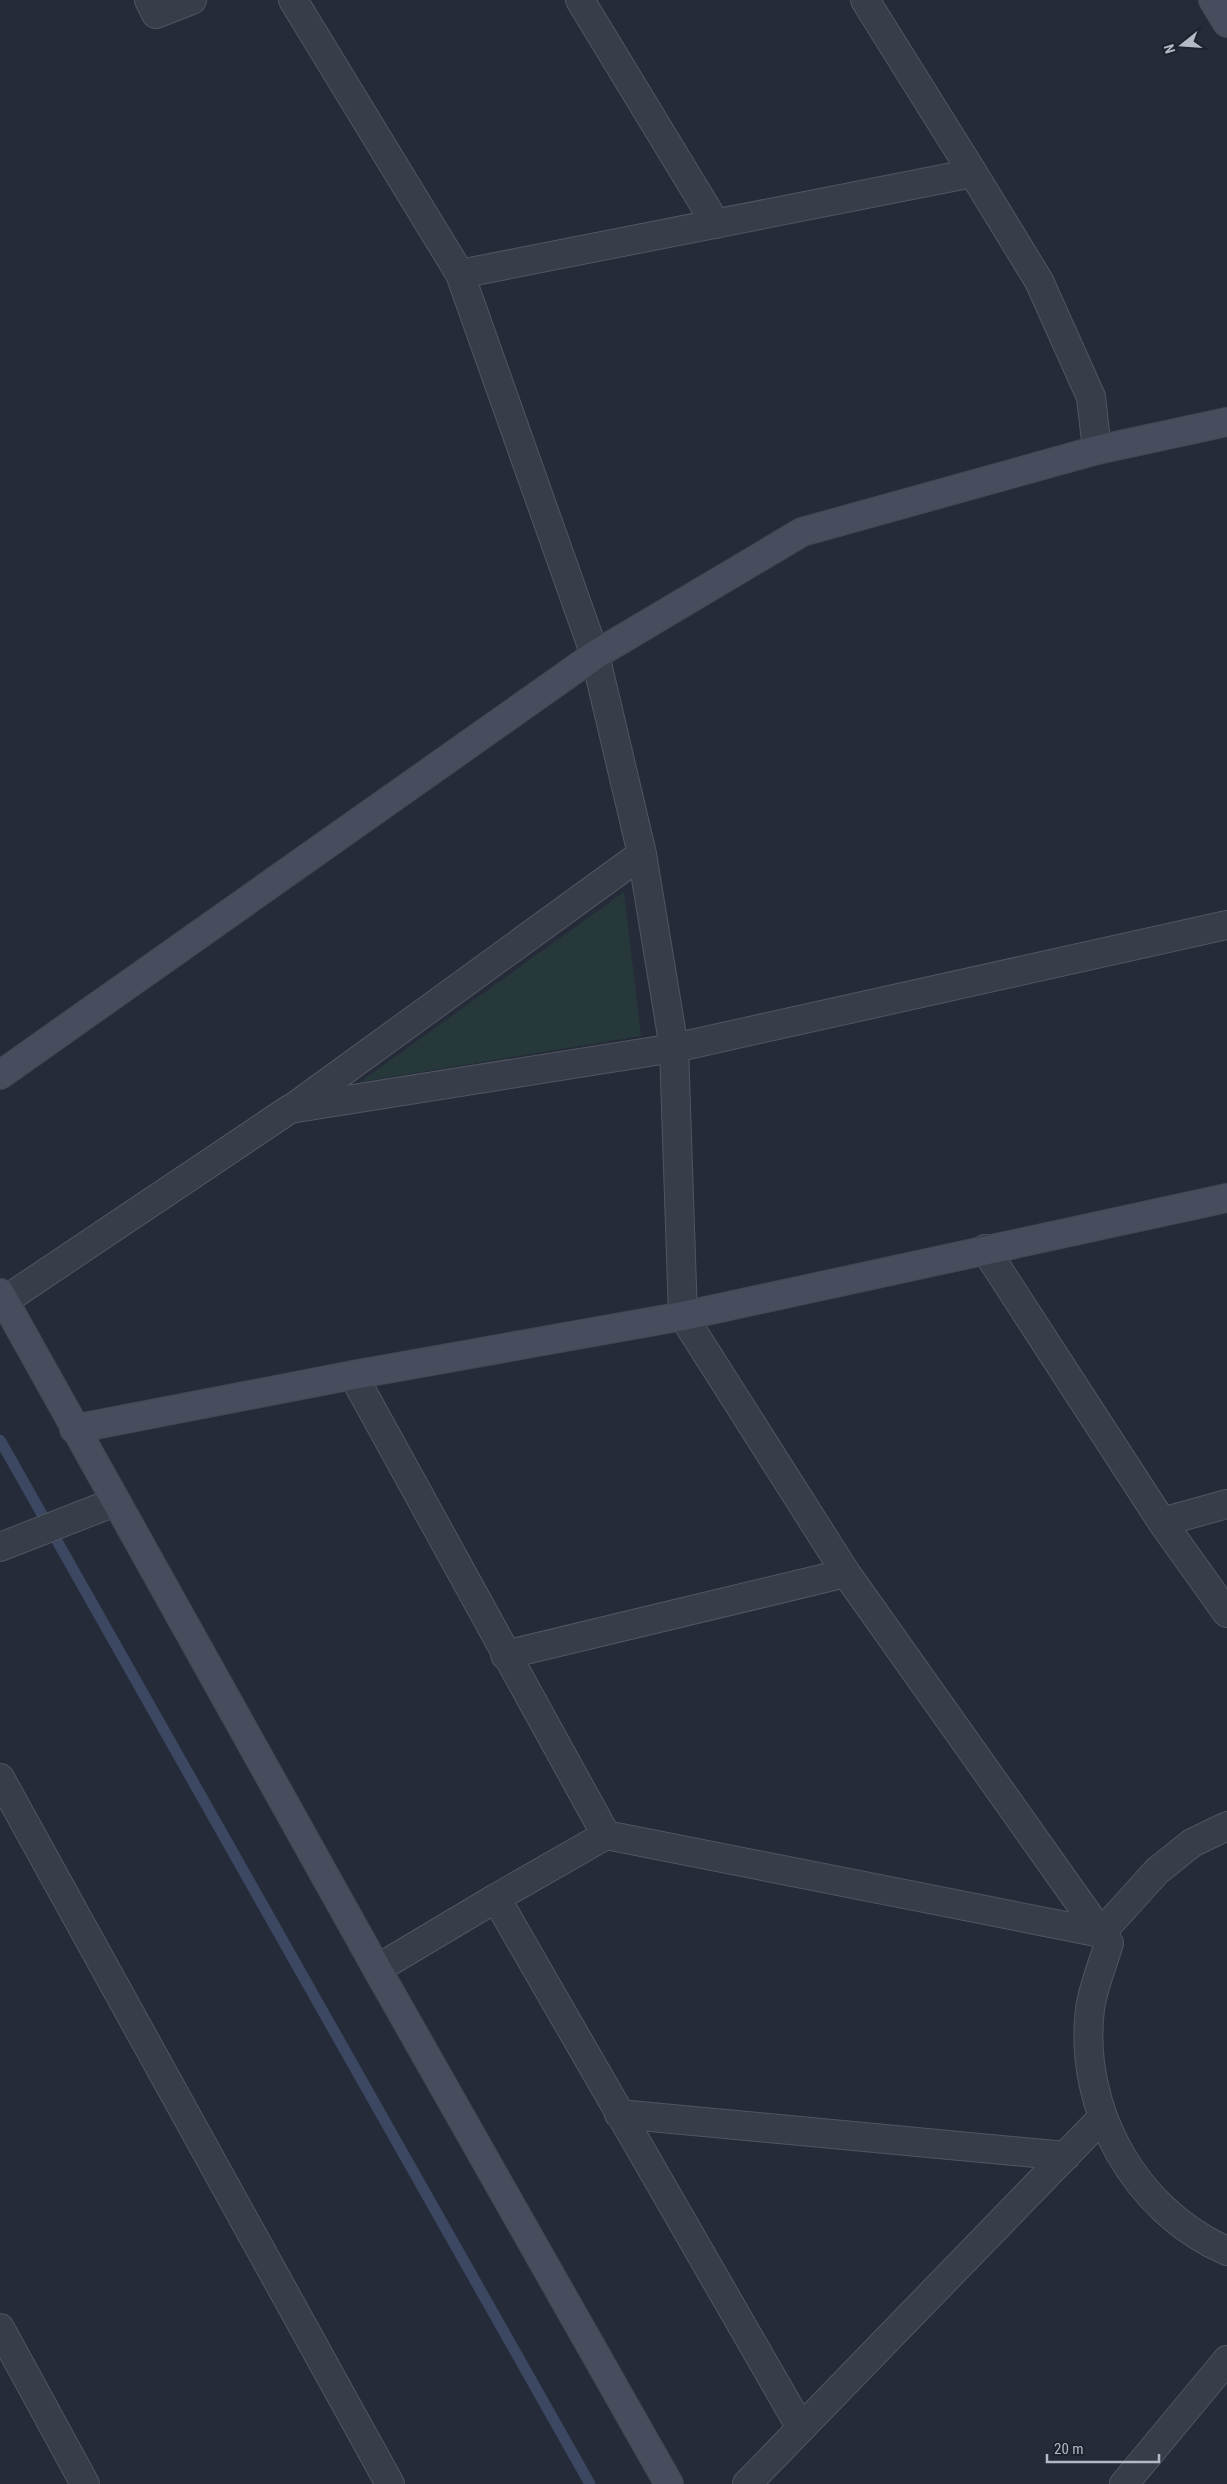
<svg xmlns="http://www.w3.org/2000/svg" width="1227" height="2484" viewBox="0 0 1227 2484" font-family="'Roboto Condensed',sans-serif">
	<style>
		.green { fill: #27383b }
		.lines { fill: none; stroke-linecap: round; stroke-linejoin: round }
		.stream { stroke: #3c4861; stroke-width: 11 }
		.street-casing { stroke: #505661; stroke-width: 30 }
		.secondary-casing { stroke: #414752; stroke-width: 30 }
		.street { stroke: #383e49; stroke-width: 28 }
		.secondary { stroke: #474d5c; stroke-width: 28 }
	</style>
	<rect width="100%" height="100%" fill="#252b39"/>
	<!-- green -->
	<path class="green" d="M624,892L641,1036L360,1082Z"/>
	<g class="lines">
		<!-- stream -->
		<path class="stream" d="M0,1440L590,2484"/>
		<!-- street casing -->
		<g class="street-casing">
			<path id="street" d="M149,0L156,14L192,0
				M293,0L460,274
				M580,0L716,224
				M973,173L1039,281L1091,397L1097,450
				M294,1107L642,854
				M985,1249L1162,1522
				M4,1301L290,1109L674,1048L642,854L595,655L460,274L973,173L865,0
				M353,1375L606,1835L1101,1933
				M1227,1504L1162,1522L1227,1613
				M0,1547L115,1502
				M505,1655L846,1573
				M0,1778L390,2484
				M1227,1826L1192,1843L1157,1871L1101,1933L1109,1943C1103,1964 1093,1987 1090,2009C1078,2109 1135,2211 1227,2251
				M606,1835L496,1898L801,2428
				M1101,1933L846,1573L683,1316L674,1048L1227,925
				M377,1969L496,1898
				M619,2114L1066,2156
				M0,2328L85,2484
				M747,2484L1102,2118
				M1124,2484L1227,2360"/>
		</g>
		<!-- secondary casing -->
		<g class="secondary-casing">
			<path id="secondary" d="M1213,0L1227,23
				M0,1075L595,655L802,532L1097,450L1227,422
				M0,1293L377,1969L669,2484
				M74,1429L353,1375L683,1316L1227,1198"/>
		</g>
		<!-- street -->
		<use href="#street" class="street"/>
		<!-- secondary -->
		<use href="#secondary" class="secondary"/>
	</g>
	<!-- north arrow -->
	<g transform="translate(1182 45) rotate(253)" stroke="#1d232e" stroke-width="4" paint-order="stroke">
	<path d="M0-4L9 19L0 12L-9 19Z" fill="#b3b9c5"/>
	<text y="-8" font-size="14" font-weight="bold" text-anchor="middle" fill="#b3b9c5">N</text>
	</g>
	<!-- scale -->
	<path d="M1047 2454v8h112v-8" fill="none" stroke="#b3b9c5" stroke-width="2.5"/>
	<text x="1054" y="2454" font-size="15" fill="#b3b9c5" stroke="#1d232e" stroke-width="4" paint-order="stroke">20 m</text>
</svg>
